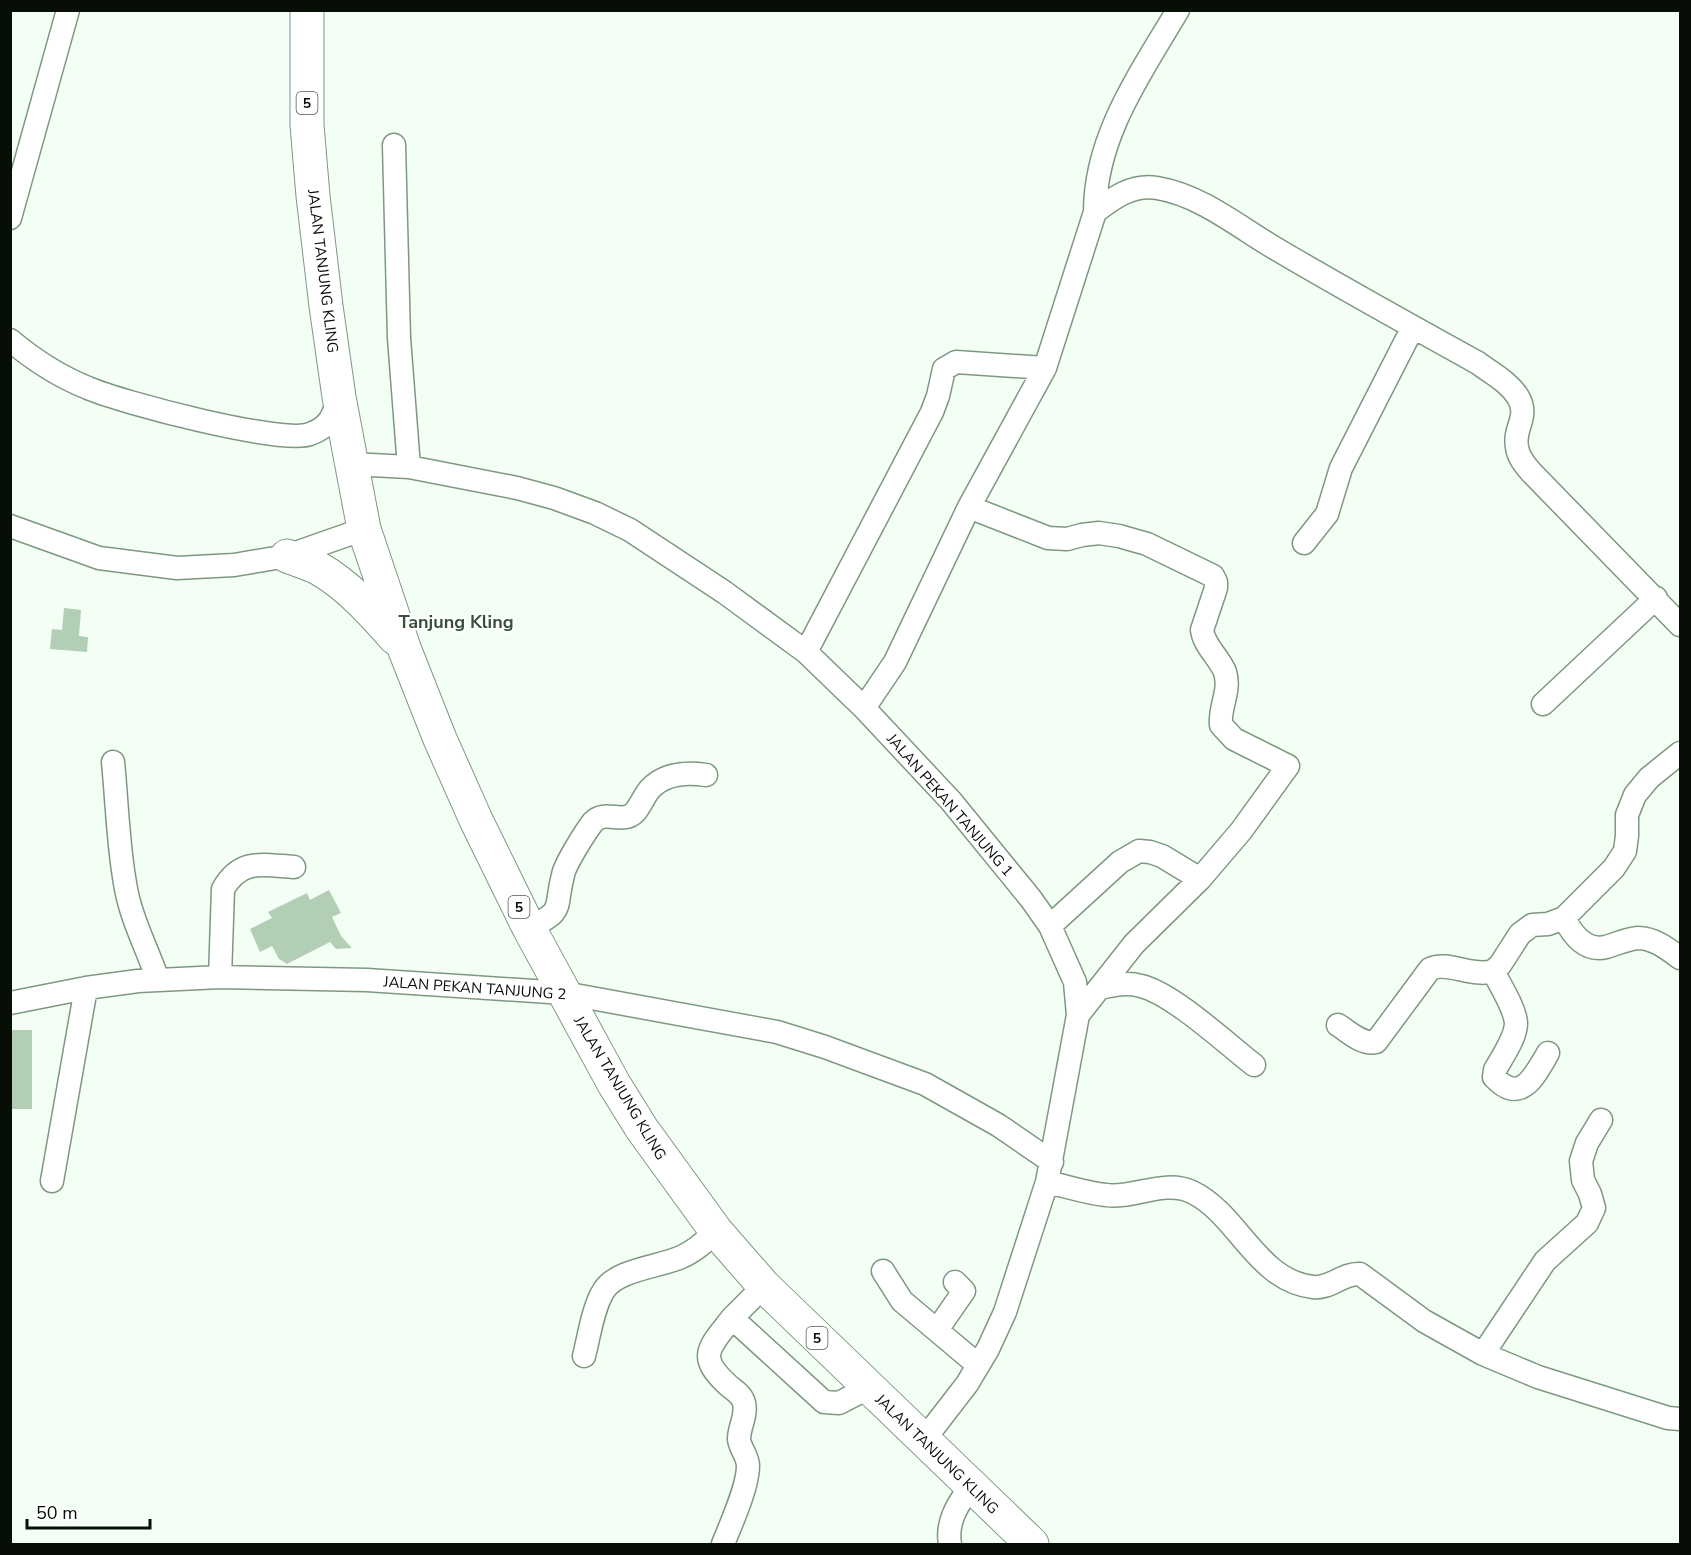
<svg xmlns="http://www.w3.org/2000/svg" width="1691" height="1555" viewBox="0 0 1691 1555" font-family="'Nunito Sans',sans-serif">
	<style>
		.building { fill: #b2ceb4 }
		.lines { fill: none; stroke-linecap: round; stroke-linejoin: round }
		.minor-casing { stroke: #7e9880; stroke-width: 25 }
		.highway-casing { stroke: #7e9880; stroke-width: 35 }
		.minor { stroke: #fff; stroke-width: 22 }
		.highway { stroke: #fff; stroke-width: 33 }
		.labels { text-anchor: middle; stroke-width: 4.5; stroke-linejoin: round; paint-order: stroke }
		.shield { fill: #fff; stroke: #515651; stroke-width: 1.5 }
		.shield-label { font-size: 14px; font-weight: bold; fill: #060e06 }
		.street-label { font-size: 15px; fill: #060e06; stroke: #fff }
		.quarter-label { font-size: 18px; font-weight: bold; fill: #38503a; stroke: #fff }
	</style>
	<rect width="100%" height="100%" fill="#f3fff4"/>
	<!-- building -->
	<path class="building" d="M64,608L81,610L79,636L88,637L87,652L50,649L52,629L62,630Z
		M329,890L341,913L332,917L341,936L352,948L336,949L330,942L287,964L279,959L272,946L260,952L250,929L272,918L268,912L307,893L310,900Z
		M10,1030H32V1109H10Z"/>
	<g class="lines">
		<!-- minor casing -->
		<g class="minor-casing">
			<path id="minor" d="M394,145L399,338L409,467
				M1095,212C1113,198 1132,184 1157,188C1201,195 1240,228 1278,250C1344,289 1411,326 1478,363C1491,373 1509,382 1518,397C1530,417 1513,428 1517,447C1518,457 1525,465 1531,472L1680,625
				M10,218L68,10
				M10,340C35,361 58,376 88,388C120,402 282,445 310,434C330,427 333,416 339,397
				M352,464L409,467L517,488L554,498L595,513L630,530L724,592L806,652L864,708L951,801L1031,899L1050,926L1075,982L1078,1015L1047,1182L1005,1312L988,1349L967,1384L923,1441
				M969,507L1048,538L1067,539L1082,535L1099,533L1119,536L1147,544L1213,576L1216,582V588L1202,630C1204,646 1219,657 1225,672C1231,691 1219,707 1221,725L1234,739L1288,766L1241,831L1200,879L1134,944L1078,1015
				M10,526L99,558L177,568L234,565L287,556L364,529
				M1304,543L1327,514L1341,468L1413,327
				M806,652L932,412L938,396L944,369L956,362L1045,368
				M1543,704L1656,598
				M864,708L895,662L969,507L1045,368L1095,212C1095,136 1141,73 1178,10
				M113,762C117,802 118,844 125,883C130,917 147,948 158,980
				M1564,918C1572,934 1585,952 1606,947C1616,944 1627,939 1638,938C1654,938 1668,949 1680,958
				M1050,926L1120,862L1139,851L1150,852L1162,856L1200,879
				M529,928C566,910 554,909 563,875C565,864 586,831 593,822C605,809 623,825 635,812C641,805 644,796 650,789C665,773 686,772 706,775
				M1493,971C1500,985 1515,1008 1516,1023C1516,1038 1502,1057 1495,1070L1494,1077C1521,1106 1535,1075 1548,1053
				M220,977L223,889C241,858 262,865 294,867
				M1100,988C1113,985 1127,982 1141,986C1172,993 1227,1044 1254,1065
				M10,1003L86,988L138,981L220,977L367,980L564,993L777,1032L825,1047L925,1084L998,1125L1052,1162
				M1338,1025C1349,1032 1362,1045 1376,1042L1430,969C1447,960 1473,978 1493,971L1500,965L1520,934L1532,925L1548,924L1564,918L1614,868L1625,851L1627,836V815L1635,795L1649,778L1680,753
				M52,1181L86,988
				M1047,1182C1066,1186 1086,1193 1106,1195C1134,1199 1164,1179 1192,1192C1238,1214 1257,1281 1313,1287C1331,1289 1342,1273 1360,1274L1424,1321L1483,1354L1538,1377L1668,1418L1680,1419
				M883,1271L902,1301L978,1365
				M764,1286L732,1318L824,1402L839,1403L868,1388
				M937,1330L964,1291L955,1282
				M1483,1354L1545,1261L1587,1223L1594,1208L1590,1194L1583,1180L1581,1161L1587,1143L1601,1120
				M584,1356C589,1337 593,1307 604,1290C617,1270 657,1267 679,1258C694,1252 705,1242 716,1231
				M723,1544C731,1524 748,1487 748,1466C748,1456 740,1449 739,1439C739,1427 747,1416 744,1403C742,1395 735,1391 729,1386C696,1356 709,1348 732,1318
				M950,1544C946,1522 958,1504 970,1487"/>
		</g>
		<!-- highway casing -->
		<g class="highway-casing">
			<path id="highway" d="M307,10V125L313,196L326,306L339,397L364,529L404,648L440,739L476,820L529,928L614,1084L642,1129L716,1231L764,1286L1032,1544
				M287,556C297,560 308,563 318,568C348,585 372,612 395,638"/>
		</g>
		<!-- minor -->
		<use href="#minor" class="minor"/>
		<!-- highway -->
		<use href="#highway" class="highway"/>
	</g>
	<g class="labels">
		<!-- shield labels -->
		<g class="shield">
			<rect x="296.5" y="92" width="21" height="22" rx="4.5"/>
			<rect x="508.5" y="896" width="21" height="22" rx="4.5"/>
			<rect x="806.5" y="1327" width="21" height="22" rx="4.5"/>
		</g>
		<g class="shield-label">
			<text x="307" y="108">5</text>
			<text x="519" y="912">5</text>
			<text x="817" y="1343">5</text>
		</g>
		<!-- street labels -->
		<g class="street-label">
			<text transform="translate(323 271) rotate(83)" y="5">JALAN TANJUNG KLING</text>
			<text transform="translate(950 805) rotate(49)" y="5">JALAN PEKAN TANJUNG 1</text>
			<text transform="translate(475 988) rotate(4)" y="5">JALAN PEKAN TANJUNG 2</text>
			<text transform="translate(620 1088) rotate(59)" y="5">JALAN TANJUNG KLING</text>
			<text transform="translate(937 1454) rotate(44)" y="5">JALAN TANJUNG KLING</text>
		</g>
		<!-- quarter labels -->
		<g class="quarter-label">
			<text x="456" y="628">Tanjung Kling</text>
		</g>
	</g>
	<!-- border -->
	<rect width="1691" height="1555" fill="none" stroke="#060e06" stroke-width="24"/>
	<!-- scale -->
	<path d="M27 1519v9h123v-9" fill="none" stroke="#060e06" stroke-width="3"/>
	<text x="36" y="1519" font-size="18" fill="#060e06" stroke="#ffffff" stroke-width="4.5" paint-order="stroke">50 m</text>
</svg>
